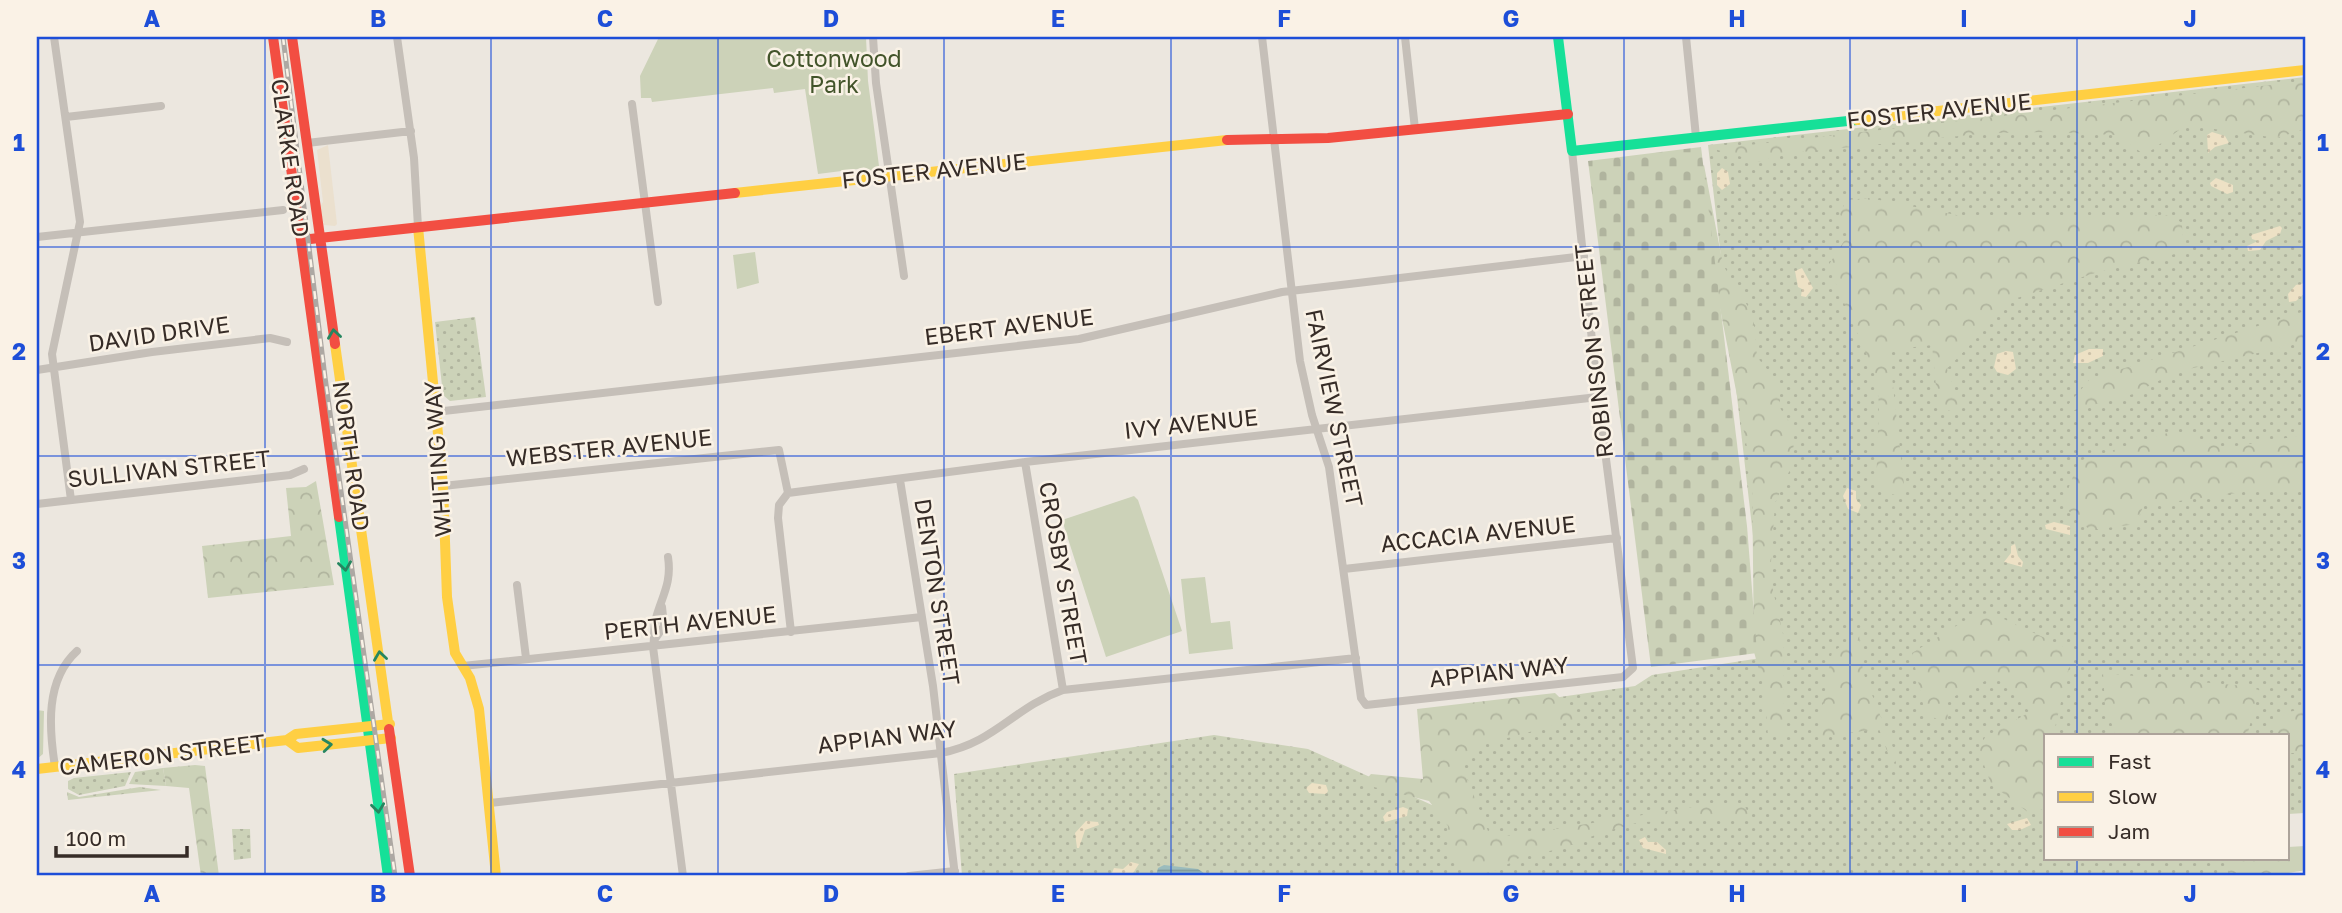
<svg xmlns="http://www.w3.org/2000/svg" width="2342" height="913" viewBox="0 0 2342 913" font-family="'Golos Text',sans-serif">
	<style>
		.grass { fill: url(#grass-dots) }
		.forest { fill: url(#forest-crowns) }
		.sand { fill: url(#sand-dots) }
		.cemetery { fill: url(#cemetery-stones) }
		.park { fill: #ccd2b8 }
		.plaza { fill: #ebe0ce }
		.water { fill: url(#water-rules) }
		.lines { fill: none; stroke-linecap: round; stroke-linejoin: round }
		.street { stroke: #c5bfb8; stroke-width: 8 }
		.fast { stroke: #16e098; stroke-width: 10 }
		.slow { stroke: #ffcf43; stroke-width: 10 }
		.jam { stroke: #f24e42; stroke-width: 10 }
		.rail-casing { stroke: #ada8a3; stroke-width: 5 }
		.rail { stroke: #faf2e6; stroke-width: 2.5; stroke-dasharray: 8; stroke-linecap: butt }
		.oneway { stroke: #268660 }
		.grid { fill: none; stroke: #1d4ed8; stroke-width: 2; stroke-opacity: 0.55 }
		.labels { text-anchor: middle; stroke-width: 5; stroke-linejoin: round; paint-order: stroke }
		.park-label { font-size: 23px; fill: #42542a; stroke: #faf2e6 }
		.street-label { font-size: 23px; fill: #362c27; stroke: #faf2e6 }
		.neatline { fill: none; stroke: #1d4ed8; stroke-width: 2.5 }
		.grid-label { font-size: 23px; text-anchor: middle; font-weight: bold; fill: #1d4ed8 }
	</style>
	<defs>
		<pattern id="grass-dots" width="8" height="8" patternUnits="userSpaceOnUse" patternTransform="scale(1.75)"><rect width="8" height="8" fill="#ccd2b8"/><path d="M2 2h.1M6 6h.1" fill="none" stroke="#b0b49e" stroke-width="1.8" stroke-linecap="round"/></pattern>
		<pattern id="forest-crowns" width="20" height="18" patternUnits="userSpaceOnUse" patternTransform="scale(1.75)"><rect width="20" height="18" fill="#ccd2b8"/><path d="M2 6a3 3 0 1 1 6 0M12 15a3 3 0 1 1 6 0" fill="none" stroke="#b0b49e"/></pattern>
		<pattern id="sand-dots" width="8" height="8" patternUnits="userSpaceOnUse" patternTransform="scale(1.75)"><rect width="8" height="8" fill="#ede1c5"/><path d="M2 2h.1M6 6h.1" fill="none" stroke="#ccc1a9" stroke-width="1.8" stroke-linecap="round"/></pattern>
		<pattern id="cemetery-stones" width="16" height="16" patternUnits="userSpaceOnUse" patternTransform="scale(1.75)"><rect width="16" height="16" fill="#ccd2b8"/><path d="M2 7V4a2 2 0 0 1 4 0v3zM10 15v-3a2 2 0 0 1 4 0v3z" fill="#b0b49e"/></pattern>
		<pattern id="water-rules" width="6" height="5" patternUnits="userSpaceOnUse" patternTransform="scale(1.75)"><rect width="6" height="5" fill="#9bbcbd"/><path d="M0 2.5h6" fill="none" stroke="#7f999a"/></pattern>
	</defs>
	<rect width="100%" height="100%" fill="#ece7df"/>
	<!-- grass -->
	<path class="grass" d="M2305,77V813L2288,814V736H2046V859H2242L2243,876H962L954,774L1214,735L1308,749L1432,805L1444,714L1635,686L1652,675L1767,657L1708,145Z
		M475,317L486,397L450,401L443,395L435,322Z
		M163,768L166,786L129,784L135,772Z
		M131,772L125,786L79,795L68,789V781L74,778Z
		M140,787L161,790L68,800L67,792L79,797Z
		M232,829H250L251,858L234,860Z"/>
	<!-- forest -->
	<path class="forest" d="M2305,81V129L2277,138L2186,125L2145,155L2116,135L2053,132L1989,133L1782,154L1760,162L1714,149Z
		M1704,165L1723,265L1753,315L1757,357L1780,385V408L1794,429L1793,463L1775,503L1770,577L1783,634L1784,735L1768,736L1764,688L1754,652L1752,473L1694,174Z
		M1869,198L1977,219L2170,215L2182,223L2183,252L2095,273L2014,299L1947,369L1963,414L1938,408L1932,345L1889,350L1904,485L1900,497L1876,488L1879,404L1876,376L1828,266L1848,235L1840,214L1846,200Z
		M2305,311V342L2176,372L2133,394L2071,411L2067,406L2090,379Z
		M2174,431L2224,448L2305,435V489H2265L2143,506L2137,524L2090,530L2062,505L2079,461Z
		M316,481L334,585L208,598L202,546L291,536L286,488L306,487Z
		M1991,613L2073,651L2053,736H2046L2044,809L2029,813L1991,784L1979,751L1985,737L2030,712L1995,676L1947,700L1948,725L1925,713L1912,653L1974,615Z
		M1859,635L1863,672L1896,755V765L1890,759L1879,729L1817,737L1832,652Z
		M2103,673L2244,686L2259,690L2247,736H2116L2105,705Z
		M1555,693L1581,718L1475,747L1462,766L1488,831L1511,836L1705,805L1745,807L1752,819L1640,822L1600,833L1564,848L1521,857L1497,870L1475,876L1450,858L1448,826L1429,801L1362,784L1371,774L1423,779L1417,709Z
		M2305,708V753H2288V736H2277L2273,716Z
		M195,765L205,766L219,876H201L189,788L166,786L163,768Z
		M2305,846V870L2272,876H2229L2227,859H2288V847Z"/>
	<!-- sand -->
	<path class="sand" d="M2212,132L2225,136L2229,143L2215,147L2208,153L2207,135Z
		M1722,168L1728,172L1730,184L1722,190L1717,185V173Z
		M2216,178L2233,185V192L2227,194L2211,186L2210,183Z
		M2280,226L2282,228L2280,234L2266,241L2260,250L2248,251L2247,246L2258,241L2252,239L2251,235Z
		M1802,268L1813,288L1806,297L1801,296L1802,289L1798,287L1795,271Z
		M2305,283V293L2296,301L2289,302L2288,294L2296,285Z
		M2089,349H2103V356L2088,363H2073L2075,355Z
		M2006,351L2013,352L2016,369L2008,375L1997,372L1994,367L1997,354Z
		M1847,488L1856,491V499L1861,505L1858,513L1848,509L1843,496Z
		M2054,522L2070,526V535L2046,529L2045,525Z
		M2015,544L2018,556L2023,562L2022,567L2004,562L2011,553V546Z
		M1312,783L1326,785L1328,791L1326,794L1309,793L1306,788Z
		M1403,807L1408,809L1407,816L1385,822L1383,817L1387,812Z
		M2027,818L2031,825L2020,830H2012L2007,824Z
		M1086,821L1098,822L1099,825L1085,830L1079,848H1077L1075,833Z
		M1645,837L1648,842H1657L1666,850V854L1643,848L1639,840Z
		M1131,862L1139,864L1133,873L1118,876L1112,873L1114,868L1123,869Z"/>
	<!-- cemetery -->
	<path class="cemetery" d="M1701,147L1747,526L1757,653L1651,667L1588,161Z"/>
	<!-- park -->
	<path class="park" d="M659,37H866L868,81L879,166L872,171L865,168L818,174L805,89L774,93L773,88L652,102L651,98H641L640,76Z
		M755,252L759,283L737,289L733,255Z
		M1134,496L1138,500L1182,631L1106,657L1062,520Z
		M1205,577L1211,623L1230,621L1233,649L1189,654L1181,579Z
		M37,710L44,711L43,754L37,759Z"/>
	<!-- plaza -->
	<path class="plaza" d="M328,145L337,224L335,226L324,225L320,207L323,202L317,150Z"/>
	<!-- water -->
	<path class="water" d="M1164,865L1198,869L1208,876H1156L1158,868Z"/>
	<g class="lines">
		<!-- street -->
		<path class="street" d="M54,37L80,222L52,354L71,500
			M397,37L414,158L418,227
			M873,37L876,83L904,276
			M1262,37L1300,361L1312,415L1329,467L1361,698L1366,705L1623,677L1633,668L1598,397L1572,151
			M1405,37L1415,129
			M1686,37L1696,137
			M632,104L658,302
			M66,117L161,106
			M307,143L411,131
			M37,237L283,210
			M37,370L152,352L270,338L287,342
			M435,412L1079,339L1282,292L1584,256
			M1025,462L1063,690
			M900,480L933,686L955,876
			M443,486L779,450L788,493L779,505L778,518L791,632
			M788,493L1025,462L1598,397
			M37,504L290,475L304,469
			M668,557C672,583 662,596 656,618C653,628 655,637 653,647L683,876
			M1344,569L1617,538
			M517,585L526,658
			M655,639L664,626L662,607
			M463,666L922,617
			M55,767C49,728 45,680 77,651
			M490,803L941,753C995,743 1014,707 1063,690L1356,658
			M909,876L955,871"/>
		<!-- fast -->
		<path class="fast" d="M1558,37L1572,151L1857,120
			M339,517L388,876"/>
		<!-- slow -->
		<path class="slow" d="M1857,120L2305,70
			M735,193L1227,140
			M418,227L443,486L447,597L455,653L470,678L479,709L496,876
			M335,344L389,729
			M287,740L298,748L391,738
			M37,769L287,740L296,734L390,724"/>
		<!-- jam -->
		<path class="jam" d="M273,37L339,517
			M292,37L335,344
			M1227,140L1328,138L1568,114
			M301,240L735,193
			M389,729L410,876"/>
		<!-- rail casing -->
		<g class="rail-casing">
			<path id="rail" d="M283,37L325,377L395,876"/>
		</g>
		<!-- rail -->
		<use href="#rail" class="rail"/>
	</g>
	<!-- one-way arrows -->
	<defs><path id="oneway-chevron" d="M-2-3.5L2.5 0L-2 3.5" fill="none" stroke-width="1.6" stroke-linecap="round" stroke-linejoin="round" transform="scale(1.75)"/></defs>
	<g class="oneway">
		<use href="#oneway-chevron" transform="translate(334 334) rotate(-98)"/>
		<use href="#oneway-chevron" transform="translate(345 566) rotate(82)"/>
		<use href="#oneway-chevron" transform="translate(380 656) rotate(-98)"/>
		<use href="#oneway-chevron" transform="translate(327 745) rotate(-6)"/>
		<use href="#oneway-chevron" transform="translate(378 808) rotate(83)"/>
	</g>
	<!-- grid -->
	<path class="grid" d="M265,37V876M491,37V876M718,37V876M944,37V876M1171,37V876M1398,37V876M1624,37V876M1850,37V876M2077,37V736M37,247H2305M37,456H2305M37,665H2305M2077,859V876"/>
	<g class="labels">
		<!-- park labels -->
		<g class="park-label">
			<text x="834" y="67">Cottonwood<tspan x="834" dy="26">Park</tspan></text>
		</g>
		<!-- street labels -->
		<g class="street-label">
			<text transform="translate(1939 111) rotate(-6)" y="8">FOSTER AVENUE</text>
			<text transform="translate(290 158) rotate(82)" y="8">CLARKE ROAD</text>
			<text transform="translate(934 171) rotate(-6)" y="8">FOSTER AVENUE</text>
			<text transform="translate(1009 327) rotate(-7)" y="8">EBERT AVENUE</text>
			<text transform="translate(159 334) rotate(-8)" y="8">DAVID DRIVE</text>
			<text transform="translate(1594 351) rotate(-96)" y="8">ROBINSON STREET</text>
			<text transform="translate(1334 408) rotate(78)" y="8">FAIRVIEW STREET</text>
			<text transform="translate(1191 424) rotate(-6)" y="8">IVY AVENUE</text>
			<text transform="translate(609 448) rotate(-6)" y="8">WEBSTER AVENUE</text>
			<text transform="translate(351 456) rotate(82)" y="8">NORTH ROAD</text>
			<text transform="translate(438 459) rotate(-94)" y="8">WHITING WAY</text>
			<text transform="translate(169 469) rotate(-6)" y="8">SULLIVAN STREET</text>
			<text transform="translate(1478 534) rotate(-6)" y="8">ACCACIA AVENUE</text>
			<text transform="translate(1063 573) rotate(80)" y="8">CROSBY STREET</text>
			<text transform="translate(937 592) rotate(81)" y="8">DENTON STREET</text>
			<text transform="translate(690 623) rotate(-6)" y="8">PERTH AVENUE</text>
			<text transform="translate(1499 672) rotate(-6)" y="8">APPIAN WAY</text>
			<text transform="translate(887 737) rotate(-7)" y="8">APPIAN WAY</text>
			<text transform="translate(162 755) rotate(-7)" y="8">CAMERON STREET</text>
		</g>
	</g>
	<!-- border -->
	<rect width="2342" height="913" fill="none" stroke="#faf2e6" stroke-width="77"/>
	<!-- legend -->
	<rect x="2044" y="734" width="245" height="126" fill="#faf2e6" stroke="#aca39a" stroke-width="2"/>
	<rect x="2058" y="757" width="35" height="10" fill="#16e098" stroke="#aca39a" stroke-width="2"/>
	<text x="2108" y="769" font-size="21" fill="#362c27">Fast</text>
	<rect x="2058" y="792" width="35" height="10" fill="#ffcf43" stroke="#aca39a" stroke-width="2"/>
	<text x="2108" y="804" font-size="21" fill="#362c27">Slow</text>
	<rect x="2058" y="827" width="35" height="10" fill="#f24e42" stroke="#aca39a" stroke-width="2"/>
	<text x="2108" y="839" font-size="21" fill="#362c27">Jam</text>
	<!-- scale -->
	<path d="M56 846v10h131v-10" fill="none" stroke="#362c27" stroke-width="3.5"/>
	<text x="66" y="846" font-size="21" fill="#362c27" stroke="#faf2e6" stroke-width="5" paint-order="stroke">100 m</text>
	<rect x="38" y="38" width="2266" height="836" class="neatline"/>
	<g class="grid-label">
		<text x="152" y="27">A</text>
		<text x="378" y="27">B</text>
		<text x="605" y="27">C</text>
		<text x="831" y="27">D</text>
		<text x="1058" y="27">E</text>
		<text x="1284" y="27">F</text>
		<text x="1511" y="27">G</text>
		<text x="1737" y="27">H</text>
		<text x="1964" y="27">I</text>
		<text x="2190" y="27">J</text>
		<text x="19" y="151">1</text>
		<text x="2323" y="151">1</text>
		<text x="19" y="360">2</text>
		<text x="2323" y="360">2</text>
		<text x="19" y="569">3</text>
		<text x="2323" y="569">3</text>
		<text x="19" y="778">4</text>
		<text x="2323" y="778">4</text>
		<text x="152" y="902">A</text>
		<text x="378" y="902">B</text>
		<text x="605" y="902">C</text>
		<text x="831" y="902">D</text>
		<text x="1058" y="902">E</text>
		<text x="1284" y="902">F</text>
		<text x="1511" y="902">G</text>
		<text x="1737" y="902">H</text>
		<text x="1964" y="902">I</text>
		<text x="2190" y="902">J</text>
	</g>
</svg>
